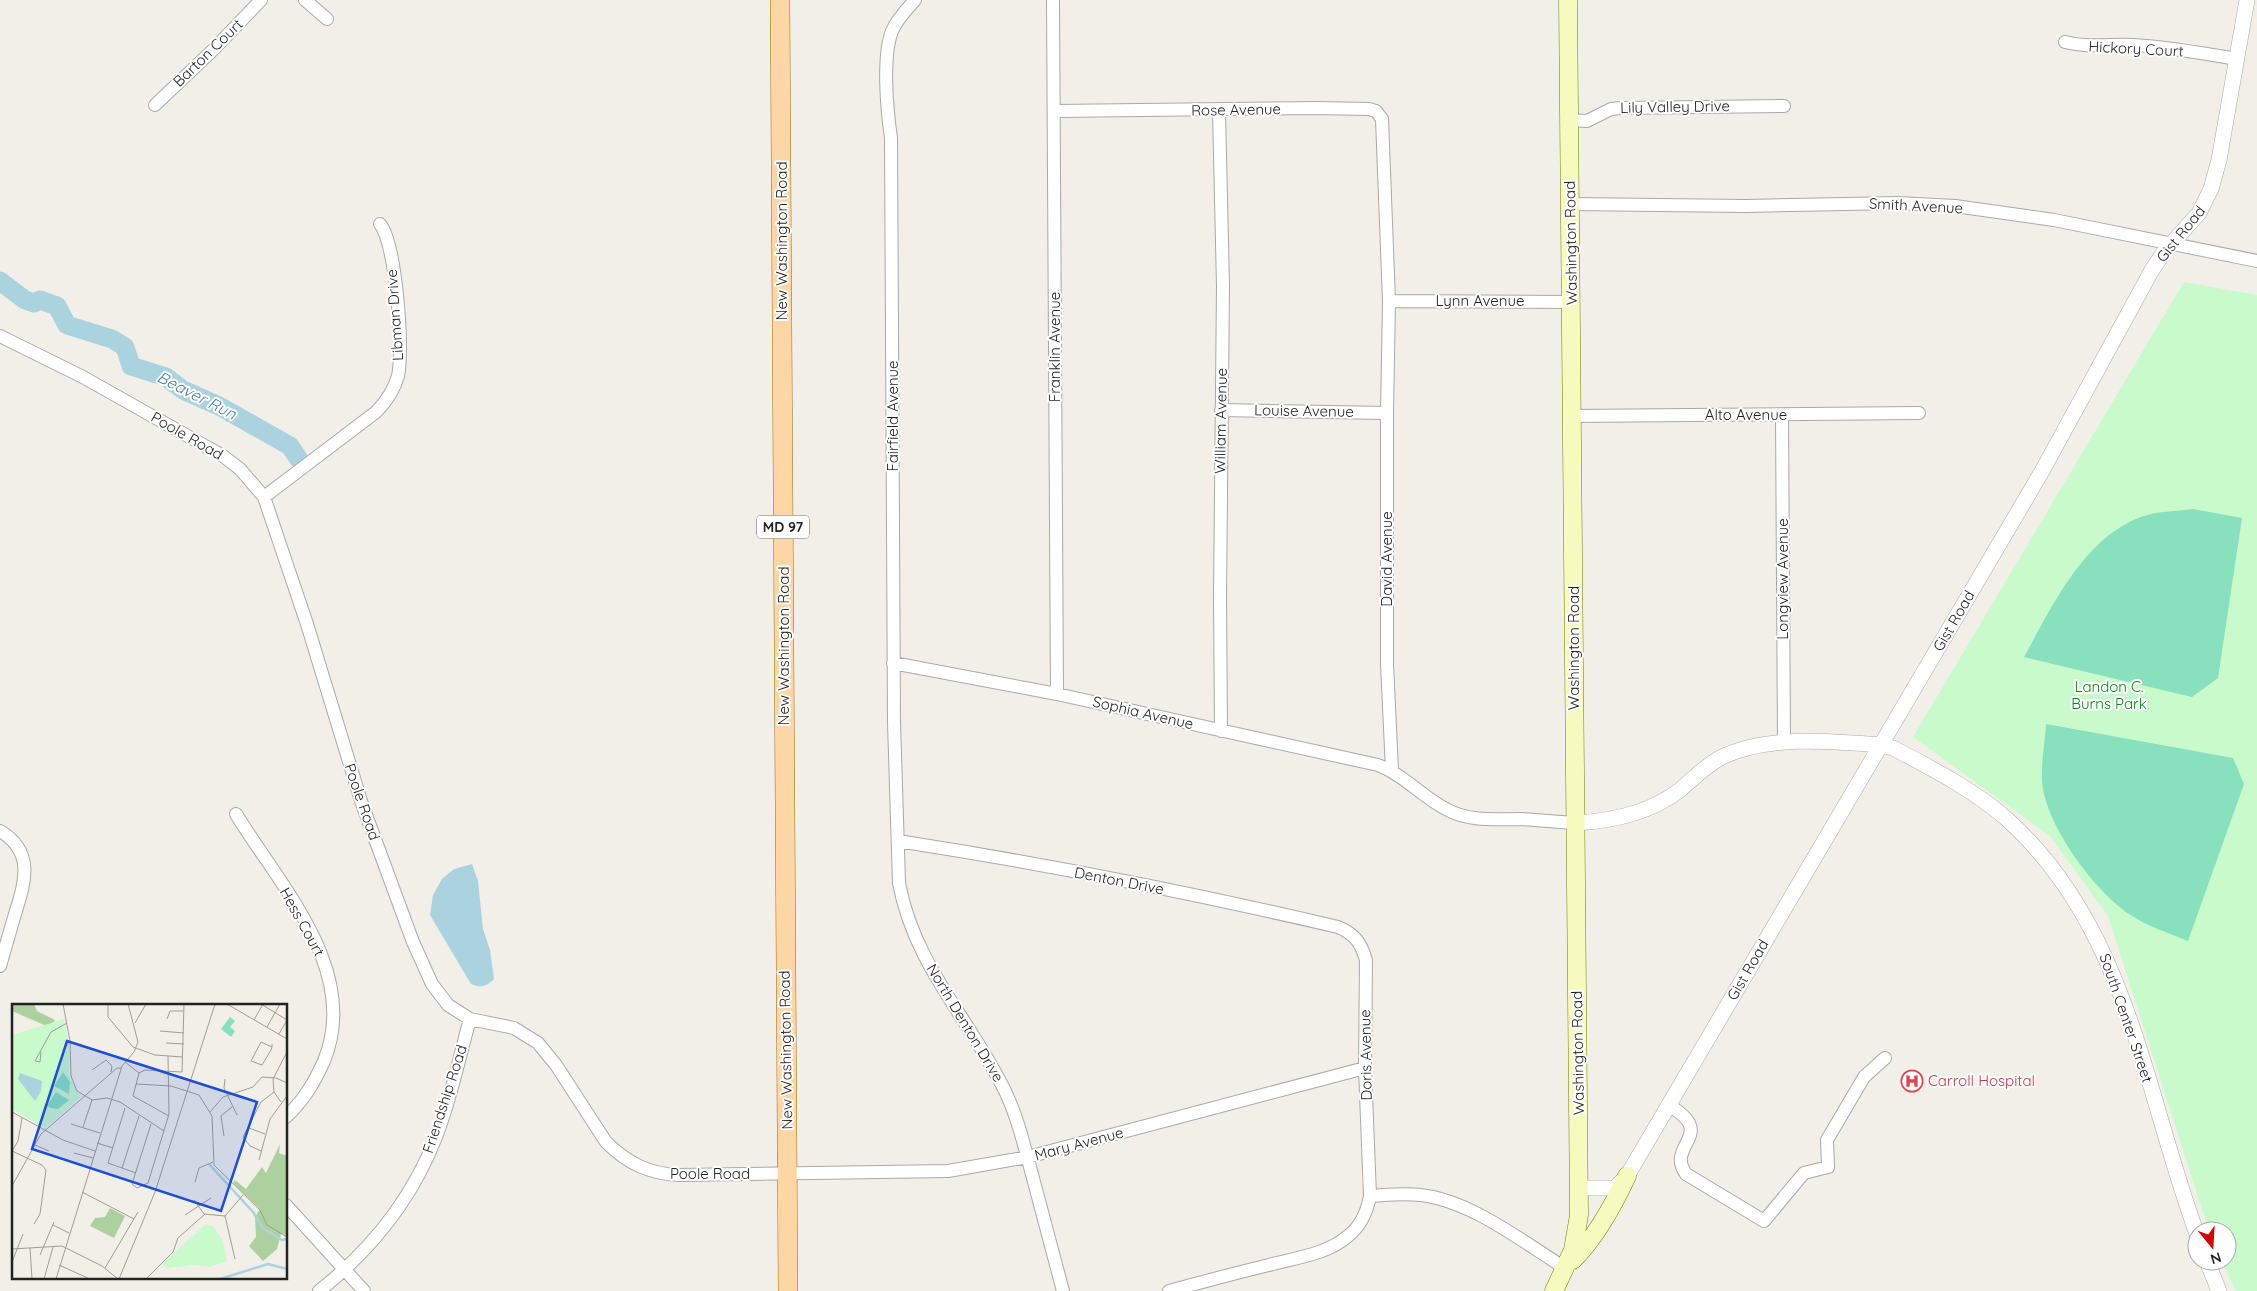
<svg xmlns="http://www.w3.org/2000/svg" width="2257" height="1291" viewBox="0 0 2257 1291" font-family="Quicksand,sans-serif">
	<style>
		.park { fill: #c8facc }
		.pitch { fill: #88e0be }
		.water { fill: #aad3df }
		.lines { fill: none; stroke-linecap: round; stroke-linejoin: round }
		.river { stroke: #aad3df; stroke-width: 19 }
		.minor-casing { stroke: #a9a9a9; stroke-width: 14 }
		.tertiary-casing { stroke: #a9a9a9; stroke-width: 16 }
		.secondary-casing { stroke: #707d05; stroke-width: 19 }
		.primary-casing { stroke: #a06b00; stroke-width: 20 }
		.minor { stroke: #fff; stroke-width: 12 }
		.tertiary { stroke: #fff; stroke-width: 15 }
		.secondary { stroke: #f7fabf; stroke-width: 18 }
		.primary { stroke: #fcd6a4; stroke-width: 19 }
		.labels { text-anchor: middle; stroke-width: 4; stroke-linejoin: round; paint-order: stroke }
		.shield { fill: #fff; stroke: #646464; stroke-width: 1 }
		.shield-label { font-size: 14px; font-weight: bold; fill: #222 }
		.street-label { font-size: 15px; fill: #222; stroke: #fff }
		.park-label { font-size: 15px; fill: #0c8416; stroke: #fff }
		.health-label { font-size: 15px; fill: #be3a42; stroke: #fff; text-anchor: start }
		.water-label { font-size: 16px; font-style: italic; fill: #4a7aab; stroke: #fff }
		.inset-river { fill: none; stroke: #aad3df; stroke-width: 2.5 }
		.inset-road { fill: none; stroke: #9f9d99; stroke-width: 1 }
		.view { fill: #1d4ed8; fill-opacity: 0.15; stroke: #1d4ed8; stroke-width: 2.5 }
		.inset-edge { fill: none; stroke: #222; stroke-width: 2.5 }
	</style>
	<rect width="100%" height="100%" fill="#f2efe9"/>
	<!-- park -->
	<path class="park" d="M2184,282L2257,295V1291H2236L2221,1261H2227V1231H2209L2108,916L2050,836L1913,737Z"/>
	<!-- pitch -->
	<path class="pitch" d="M2193,509L2242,518L2218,678L2192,697L2024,657C2053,605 2087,530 2151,514C2164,511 2179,511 2193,509Z
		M2046,724L2233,758L2244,784L2188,941C2168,933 2147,926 2129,914C2094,890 2045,825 2042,781C2041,763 2045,742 2046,724Z"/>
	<!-- water -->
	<path class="water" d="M472,864L478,881L483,929L490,950L494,979C486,987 481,988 471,984L430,915L433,895L442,879L454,869Z"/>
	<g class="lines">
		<!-- river -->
		<path class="river" d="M0,281L25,300L34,303L40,300L57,306L67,325L112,339L125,347L131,366L166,377L183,390L219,406L290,446L298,458"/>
		<!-- minor casing -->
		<g class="minor-casing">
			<path id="minor" d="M305,0L327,19
				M915,0C907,9 897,19 892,31C882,57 887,110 891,138L894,722L899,883C914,965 970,1019 1005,1091C1018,1118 1025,1149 1033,1178C1043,1215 1053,1253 1063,1291
				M1053,0L1057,694
				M2065,42C2088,48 2110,44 2134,45C2168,47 2202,53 2237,59
				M155,105L214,49L261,0
				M1054,111L1316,108L1369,109L1376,111L1382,119L1389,301L1387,413V664L1392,770
				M1219,111L1223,286L1220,598L1221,731
				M1570,120L1587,121L1611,109L1621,108L1784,106
				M1571,204L1746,206L1898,203L1955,206L2054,220L2257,261
				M1389,301L1572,302
				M0,336L83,377L223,456L240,469L264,497L307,624L361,801L413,942L432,984L448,1005L470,1019L514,1028L538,1043L556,1065L606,1142C627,1163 649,1174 679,1175L948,1171L1028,1157L1365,1068
				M1221,410L1387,413
				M1782,415L1784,743
				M1572,416L1919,413
				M264,497L376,412C386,402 394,390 398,376C404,350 396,243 380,224
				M893,663L1057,694L1378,765C1404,775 1421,796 1446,809C1469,822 1495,819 1521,819C1539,820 1558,822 1576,823
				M236,814C280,886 361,971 324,1061C314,1083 304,1100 286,1117
				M0,831C35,852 25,882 15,914C10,931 5,949 0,966
				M898,841C1046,864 1193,893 1338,927C1355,934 1361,943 1366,960L1365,1068L1370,1196C1367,1212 1361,1226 1348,1236C1328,1254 1295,1258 1269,1265C1236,1273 1202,1282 1169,1291
				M1670,1106C1718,1135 1665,1145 1686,1174L1764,1221L1804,1173L1828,1167L1827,1140L1864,1077L1885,1058
				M1370,1196C1387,1195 1403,1193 1420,1195C1470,1200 1523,1242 1565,1268
				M286,1205L364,1291
				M319,1291C371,1250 412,1199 436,1137C451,1099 459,1058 470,1019"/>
		</g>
		<!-- tertiary casing -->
		<g class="tertiary-casing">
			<path id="tertiary" d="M1576,823C1613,821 1650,813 1680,790C1694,778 1706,765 1722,757C1767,735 1833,741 1881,745L1893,748C1933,769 1974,790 2008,820C2128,929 2144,1090 2197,1234
				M1579,1188H1615L1627,1176L2041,473L2152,270L2164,252L2199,213L2211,189L2219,160L2247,0
				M2207,1261L2219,1291"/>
		</g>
		<!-- secondary casing -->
		<g class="secondary-casing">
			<path id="secondary" d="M1573,1260C1596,1237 1613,1206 1627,1176
				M1554,1291L1573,1250L1579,1215L1568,0"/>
		</g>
		<!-- primary casing -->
		<g class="primary-casing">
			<path id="primary" d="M780,0L788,1291"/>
		</g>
		<!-- minor -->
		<use href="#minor" class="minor"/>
		<!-- tertiary -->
		<use href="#tertiary" class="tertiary"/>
		<!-- secondary -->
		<use href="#secondary" class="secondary"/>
		<!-- primary -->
		<use href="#primary" class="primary"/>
	</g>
	<!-- icons -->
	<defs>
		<g id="hospital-ring" transform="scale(1.125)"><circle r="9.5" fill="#fff" stroke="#e0444e" stroke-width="1.5"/><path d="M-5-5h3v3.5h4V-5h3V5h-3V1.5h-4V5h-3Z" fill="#e0444e"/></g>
	</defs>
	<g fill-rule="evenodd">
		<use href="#hospital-ring" x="1912" y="1081"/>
	</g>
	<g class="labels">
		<!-- shield labels -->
		<rect class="shield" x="757" y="515.5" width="52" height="23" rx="4"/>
		<g class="shield-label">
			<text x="783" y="532">MD 97</text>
		</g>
		<!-- street labels -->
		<g class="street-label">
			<text transform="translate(2136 49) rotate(3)" y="5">Hickory Court</text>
			<text transform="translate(208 53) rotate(-44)" y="5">Barton Court</text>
			<text transform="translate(1675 107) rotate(-1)" y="5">Lily Valley Drive</text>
			<text transform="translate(1236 110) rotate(-1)" y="5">Rose Avenue</text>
			<text transform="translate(1916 206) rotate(3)" y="5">Smith Avenue</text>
			<text transform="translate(2181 234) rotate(-51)" y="5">Gist Road</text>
			<text transform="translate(782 241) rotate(-90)" y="5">New Washington Road</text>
			<text transform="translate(1571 243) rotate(-91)" y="5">Washington Road</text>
			<text x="1480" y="306">Lynn Avenue</text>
			<text transform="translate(395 315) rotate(-94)" y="5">Libman Drive</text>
			<text transform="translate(1055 347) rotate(-90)" y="5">Franklin Avenue</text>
			<text transform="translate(1304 411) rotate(1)" y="5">Louise Avenue</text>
			<text x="1746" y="420">Alto Avenue</text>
			<text transform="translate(893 416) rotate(-90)" y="5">Fairfield Avenue</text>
			<text transform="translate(1221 421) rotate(-89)" y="5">William Avenue</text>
			<text transform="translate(187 436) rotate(30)" y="5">Poole Road</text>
			<text transform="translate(1387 559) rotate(-90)" y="5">David Avenue</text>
			<text transform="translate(1783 579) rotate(-90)" y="5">Longview Avenue</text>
			<text transform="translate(1954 621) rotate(-60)" y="5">Gist Road</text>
			<text transform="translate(784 646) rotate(-90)" y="5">New Washington Road</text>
			<text transform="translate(1574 648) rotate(-90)" y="5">Washington Road</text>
			<text transform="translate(1143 713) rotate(13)" y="5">Sophia Avenue</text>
			<text transform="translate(362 802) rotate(71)" y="5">Poole Road</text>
			<text transform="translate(1119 881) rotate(11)" y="5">Denton Drive</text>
			<text transform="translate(302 922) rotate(61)" y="5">Hess Court</text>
			<text transform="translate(1748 970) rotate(-60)" y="5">Gist Road</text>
			<text transform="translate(2126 1018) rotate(71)" y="5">South Center Street</text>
			<text transform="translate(965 1023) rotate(59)" y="5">North Denton Drive</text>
			<text transform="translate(786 1050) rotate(-91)" y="5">New Washington Road</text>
			<text transform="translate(1578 1053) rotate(-91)" y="5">Washington Road</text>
			<text transform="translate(1366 1055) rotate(-91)" y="5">Doris Avenue</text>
			<text transform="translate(445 1099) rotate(-72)" y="5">Friendship Road</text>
			<text transform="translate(1079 1144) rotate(-15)" y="5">Mary Avenue</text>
			<text x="710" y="1179">Poole Road</text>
		</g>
		<!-- park labels -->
		<g class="park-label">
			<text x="2109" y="692">Landon C.<tspan x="2109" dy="17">Burns Park</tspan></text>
		</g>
		<!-- health labels -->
		<g class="health-label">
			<text x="1928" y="1086">Carroll Hospital</text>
		</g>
		<!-- water labels -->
		<g class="water-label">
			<text transform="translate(197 395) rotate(27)" y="6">Beaver Run</text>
		</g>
	</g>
	<!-- overview -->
	<g transform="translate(12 1004)">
		<rect width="275" height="275" fill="#f2efe9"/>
		<path d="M0,0H22L25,7L43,16L39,24L0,7ZM268,140L267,149L275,152V231L269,230L265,245L251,257L237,242L244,233L243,213L248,205L221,179L223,176L234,185L250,163L254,169ZM98,204L113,212L102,234L78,222L83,214L93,213Z" fill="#add19e"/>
		<path d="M52,15L57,41V72L69,93L33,124L0,105V31ZM194,220L202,223L211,237L215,257L198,263L180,261L156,264L150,260Z" fill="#c8facc"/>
		<path d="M218,13L223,17L218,23L223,27L219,33L209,25ZM51,68L58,78L57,90L42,82ZM44,88L57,96L46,105L39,104L35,102Z" fill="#88e0be"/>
		<path d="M8,69L30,77L29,87L23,97L6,75Z" fill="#aad3df"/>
		<path class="inset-river" d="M197,160L241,208L251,224L270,236L275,235M208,275L256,260L275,265"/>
		<path class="inset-road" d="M51,0L58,37L59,72L65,87L80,96L95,94L108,98L152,127M96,0V13L121,43L143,51L171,53M215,0L275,35M249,0L275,16M155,15L158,7H171M242,16L251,0M123,19L134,0M255,23L268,0M148,27L172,29M267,30L275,16M154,39L172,40M260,40V43L259,46L250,61L239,57L249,38L260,43M29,48L28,58L23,57L39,28L55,19M113,58L127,69L133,66L170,68M80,66L94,56L100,62L99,68M170,68L172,0M127,69L121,92L157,112M213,75L212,84L225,111M124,80L159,82L187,91L200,112L202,161L248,206L255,221L275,233M269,98L262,88L261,75L275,48M113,104L96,159L124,169M0,108L51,136L83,147M198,108L211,93L241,83L250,73L264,74L275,79M59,120L88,129M139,120L120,180L125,184L136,179L157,110L156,52M71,123L80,96M237,124L253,130M212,132L209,112L220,103M85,139L101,144M23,141L37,147M0,147L30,161L34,166L28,210L22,220M0,147L6,137L10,114M249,147L238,142L231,133L249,98L262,88M62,149L81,154M247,156L258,115L275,92M110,164L127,112M183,178L187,164L201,158M0,182L29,130L105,64H109M70,188L122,215M182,196L192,210L213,212M173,211L199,194M41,221L57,229M18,244L20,275M0,245L50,242L90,262L106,275M28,251L42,218M223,255L213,212L231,191M0,258L11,230M47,261L78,275M93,264L126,208M32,275L41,243M44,275L110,62L122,48L126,38L116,0M107,275L143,188L203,0M134,275L161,248L166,234L193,210"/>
		<path class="view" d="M55,37L245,98L209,207L20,145Z"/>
		<rect width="275" height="275" class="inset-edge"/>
	</g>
	<!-- north arrow -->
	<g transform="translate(2212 1246) rotate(162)"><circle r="24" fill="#ffffff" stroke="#a7a7a7"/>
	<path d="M0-4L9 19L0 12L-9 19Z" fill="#d40000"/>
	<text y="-8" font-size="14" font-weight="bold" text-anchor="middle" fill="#222222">N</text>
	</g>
</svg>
